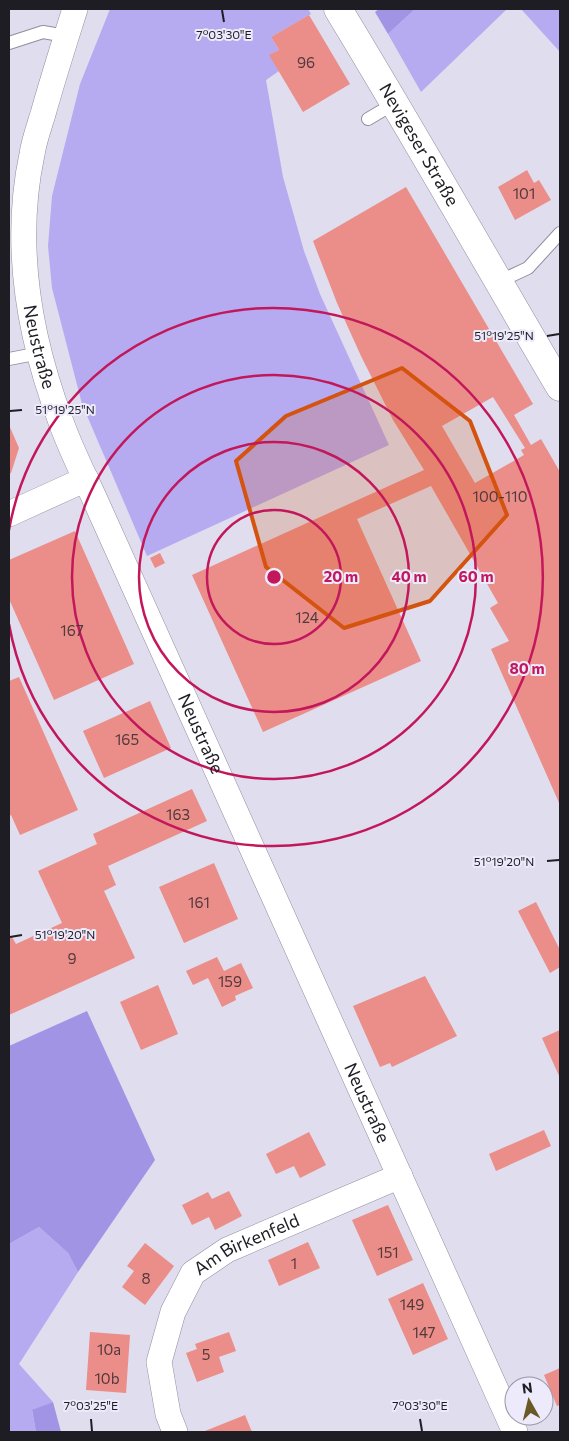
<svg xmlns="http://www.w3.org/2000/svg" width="569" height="1441" viewBox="0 0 569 1441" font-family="Commissioner,sans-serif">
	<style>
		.green { fill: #b6abf1 }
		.forest { fill: #a294e4 }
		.building { fill: #eb8d88; fill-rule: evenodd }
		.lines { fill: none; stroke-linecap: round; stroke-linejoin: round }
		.service-casing { stroke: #918f9f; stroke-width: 14 }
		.minor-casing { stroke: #918f9f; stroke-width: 26 }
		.secondary-casing { stroke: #918f9f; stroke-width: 29 }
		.service { stroke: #fff; stroke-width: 12 }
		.minor { stroke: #fff; stroke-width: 25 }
		.secondary { stroke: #fff; stroke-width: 28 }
		.marked { fill: #d4530e; fill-opacity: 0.2; stroke: #d4530e; stroke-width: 4; stroke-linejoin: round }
		.ticks { fill: none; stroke: #1e1d23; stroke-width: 2 }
		.ring { fill: none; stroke: #c2185b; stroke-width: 2.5 }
		.labels { text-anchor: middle; stroke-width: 4; stroke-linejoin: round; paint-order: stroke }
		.number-label { font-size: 15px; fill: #51393c }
		.street-label { font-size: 18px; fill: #1e1d23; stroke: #eceafb }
		.ticks-label { font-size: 12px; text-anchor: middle; fill: #1e1d23; stroke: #eceafb; stroke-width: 4; stroke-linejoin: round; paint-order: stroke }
		.centre { fill: #c2185b; stroke: #eceafb; stroke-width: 2.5 }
		.ring-label { font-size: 15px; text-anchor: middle; font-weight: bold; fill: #c2185b; stroke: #eceafb; stroke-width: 4; stroke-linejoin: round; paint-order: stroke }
	</style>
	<rect width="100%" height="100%" fill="#dfddee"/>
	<!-- green -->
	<path class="green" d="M110,9H308L311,14L271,37L279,50L270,55L279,71L266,80L283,177L304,251L320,294L389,445L147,556L82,404L52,288L48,246L52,196L80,84Z
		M415,9H507L421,92L388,34Z
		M521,9H560V52Z
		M39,1227L68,1253L78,1272L19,1364L53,1402L32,1411L36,1432H9V1244Z"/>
	<!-- forest -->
	<path class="forest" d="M379,9H415L388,34L375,12Z
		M87,1011L155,1160L78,1272L68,1253L39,1227L9,1244V1046Z
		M53,1402L61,1432H36L32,1410Z"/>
	<!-- building -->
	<path class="building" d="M309,15L350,84L303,112L269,55L279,50L271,37Z
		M527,170L534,183L539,180L551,200L515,220L498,187Z
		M406,187L533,404L514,415L531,445L541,439L560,472V805L491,649L509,641L490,608L498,603L431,486L357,519L421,661L263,732L192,575L424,470L393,420L361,356L337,303L313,241ZM493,397L525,448L521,450L524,455L475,483L442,426Z
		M9,425L19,448L11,473L9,474Z
		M75,531L134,664L54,700L9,599V560Z
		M160,553L165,563L155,568L150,558Z
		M19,677L78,810L20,835L11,815L9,816V681Z
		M150,701L171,748L104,778L83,731Z
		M192,789L207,821L108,866L116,885L104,891L135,958L9,1015V939L12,937L16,944L62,923L38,871L97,844L93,834Z
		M214,863L238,919L184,943L159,887Z
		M536,902L560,950V967L550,973L518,911Z
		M217,957L224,971L241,963L253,988L235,996L236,1000L222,1007L208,978L193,985L186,971Z
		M425,976L457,1036L392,1067L390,1063L380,1067L353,1006Z
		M158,985L178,1034L141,1050L120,1002Z
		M560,1030V1078L542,1038Z
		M544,1130L551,1146L496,1171L489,1154Z
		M309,1132L326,1165L300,1178L294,1166L276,1174L266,1154Z
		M229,1191L242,1216L215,1230L209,1217L192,1225L182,1205L208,1192L212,1199Z
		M388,1205L413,1260L377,1276L352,1220Z
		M308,1242L320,1268L279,1286L268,1260Z
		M145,1243L174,1266L145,1305L122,1287L134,1271L127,1266Z
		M423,1283L448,1339L413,1355L388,1299Z
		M90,1332L130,1335L126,1393L86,1390Z
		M229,1332L236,1351L219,1357L224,1372L197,1382L186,1353L197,1349L195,1344Z
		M560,1368V1405L557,1406L544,1375Z
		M245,1415L252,1432H206L205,1431Z"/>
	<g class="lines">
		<!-- service casing -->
		<g class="service-casing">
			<path id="service" d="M9,43L43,32L66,36
				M368,119L395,103
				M498,282L528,268L560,233
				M9,359L40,353"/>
		</g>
		<!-- minor casing -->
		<g class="minor-casing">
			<g id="minor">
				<path id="s1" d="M75,9C64,44 53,78 43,114C39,127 34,141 32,154C13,244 29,337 61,422C72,453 88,483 101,513L515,1432"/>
				<path d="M9,514L86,479"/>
				<path id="s2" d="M175,1432L168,1414L159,1362L173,1312L193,1273L227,1250L400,1176"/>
			</g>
		</g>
		<!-- secondary casing -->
		<g class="secondary-casing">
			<g id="secondary">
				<path id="s3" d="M338,9C414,134 486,261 560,387"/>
			</g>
		</g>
		<!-- service -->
		<use href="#service" class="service"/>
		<!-- minor -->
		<use href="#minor" class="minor"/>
		<!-- secondary -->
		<use href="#secondary" class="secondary"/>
	</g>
	<!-- marked area -->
	<path class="marked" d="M402,368L470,421L507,515L430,601L344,628L266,567L236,461L286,416Z"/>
	<!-- ticks -->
	<path class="ticks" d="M222,10L224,22M547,336L559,334M10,411L22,410M547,861L559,860M10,937L22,935M91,1419L92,1431M420,1419L422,1431"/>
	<!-- distance rings -->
	<g class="ring">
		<circle cx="274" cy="577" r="67"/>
		<circle cx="274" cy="577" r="135"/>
		<circle cx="274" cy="577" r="202"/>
		<path d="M9 530A269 269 0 1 1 9 624"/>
	</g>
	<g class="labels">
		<!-- number labels -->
		<g class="number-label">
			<text x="306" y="68">96</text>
			<text x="524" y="199">101</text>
			<text x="500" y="502">100-110</text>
			<text x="307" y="623">124</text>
			<text x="72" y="636">167</text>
			<text x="127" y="745">165</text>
			<text x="178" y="820">163</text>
			<text x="199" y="908">161</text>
			<text x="72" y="964">9</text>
			<text x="230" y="987">159</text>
			<text x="388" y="1258">151</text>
			<text x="294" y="1269">1</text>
			<text x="146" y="1284">8</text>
			<text x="412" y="1310">149</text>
			<text x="424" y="1338">147</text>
			<text x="109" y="1355">10a</text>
			<text x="206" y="1360">5</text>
			<text x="107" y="1384">10b</text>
		</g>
		<!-- street labels -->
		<g class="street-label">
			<text dy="6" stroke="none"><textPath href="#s3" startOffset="158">Nevigeser Straße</textPath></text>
			<text dy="6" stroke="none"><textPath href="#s1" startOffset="346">Neustraße</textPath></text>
			<text dy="6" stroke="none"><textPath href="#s1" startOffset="766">Neustraße</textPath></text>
			<text dy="6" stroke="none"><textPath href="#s1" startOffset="1171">Neustraße</textPath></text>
			<text dy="6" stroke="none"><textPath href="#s2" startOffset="229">Am Birkenfeld</textPath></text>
		</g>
	</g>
	<g class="ticks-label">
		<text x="224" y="39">7°03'30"E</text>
		<text x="504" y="340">51°19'25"N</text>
		<text x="65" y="414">51°19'25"N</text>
		<text x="504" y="866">51°19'20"N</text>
		<text x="65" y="939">51°19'20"N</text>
		<text x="91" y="1410">7°03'25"E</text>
		<text x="420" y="1410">7°03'30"E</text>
	</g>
	<circle cx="274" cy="577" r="8" class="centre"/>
	<g class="ring-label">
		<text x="341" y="582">20 m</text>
		<text x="409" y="582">40 m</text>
		<text x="476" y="582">60 m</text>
		<text x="527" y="674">80 m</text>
	</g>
	<!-- border -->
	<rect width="569" height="1441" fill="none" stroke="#1e1d23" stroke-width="20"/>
	<!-- north arrow -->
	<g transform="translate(529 1401) rotate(352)"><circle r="24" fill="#eceafb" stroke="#9a98a5"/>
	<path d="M0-4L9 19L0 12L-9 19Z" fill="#685926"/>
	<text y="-8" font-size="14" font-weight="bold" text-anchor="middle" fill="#1e1d23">N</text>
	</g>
</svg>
